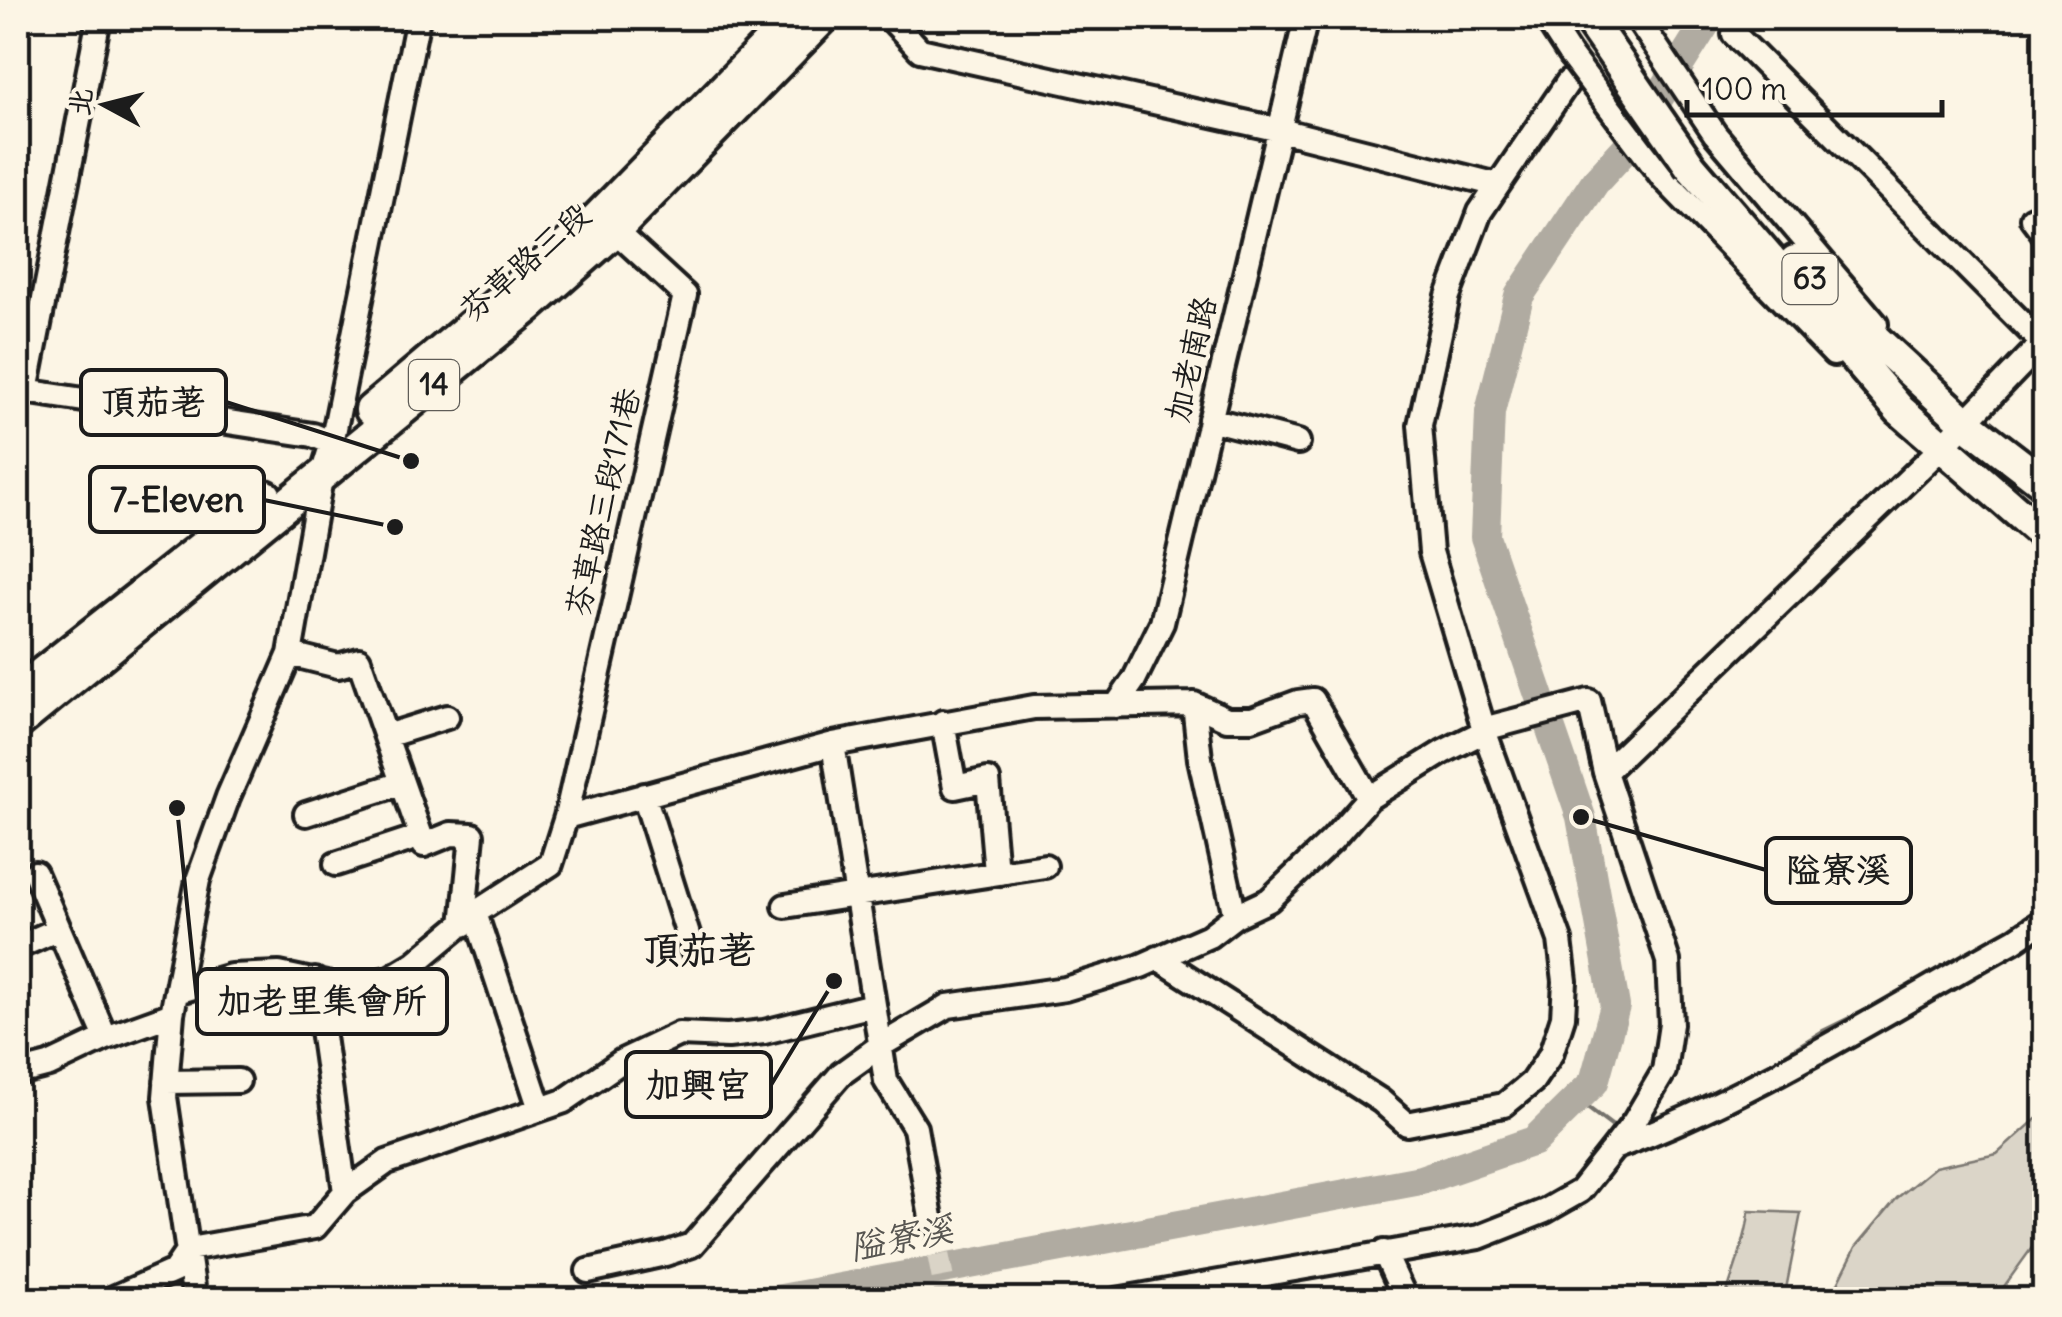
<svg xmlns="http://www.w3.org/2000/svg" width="2062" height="1317" viewBox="0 0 2062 1317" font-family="Delius,'LXGW WenKai TC',sans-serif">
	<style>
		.green { fill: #dbd5c8; stroke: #7c7872; stroke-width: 2.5 }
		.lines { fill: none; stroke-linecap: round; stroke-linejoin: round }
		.stream { stroke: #75726c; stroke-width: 5 }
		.river { stroke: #b0aba1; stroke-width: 30 }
		.minor-tunnel { stroke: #dad4c7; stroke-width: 22; stroke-dasharray: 22 11; stroke-linecap: butt }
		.minor-casing { stroke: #1c1c1c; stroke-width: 30 }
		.major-casing { stroke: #1c1c1c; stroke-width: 38 }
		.minor { stroke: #fcf5e5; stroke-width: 22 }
		.major { stroke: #fcf5e5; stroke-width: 30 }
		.minor-bridge-casing { stroke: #1c1c1c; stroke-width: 30; stroke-linecap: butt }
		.major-bridge-casing { stroke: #1c1c1c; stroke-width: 38; stroke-linecap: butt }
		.minor-bridge { stroke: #fcf5e5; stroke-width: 22 }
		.major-bridge { stroke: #fcf5e5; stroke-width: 30 }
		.labels { text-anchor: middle; stroke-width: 8; stroke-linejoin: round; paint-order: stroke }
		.shield { fill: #fcf5e5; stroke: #5f5d58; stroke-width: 2.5 }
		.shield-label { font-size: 30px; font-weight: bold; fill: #1c1c1c }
		.street-label { font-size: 32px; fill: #1c1c1c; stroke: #fcf5e5 }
		.water-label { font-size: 35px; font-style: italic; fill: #575551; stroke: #fcf5e5 }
		.quarter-label { font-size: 38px; font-weight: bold; fill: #1c1c1c; stroke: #fcf5e5 }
		.leader { fill: none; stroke: #1c1c1c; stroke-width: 4 }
		.callout-dot { fill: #1c1c1c; stroke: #fcf5e5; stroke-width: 4 }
		.callout { fill: #fcf5e5; stroke: #1c1c1c; stroke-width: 4 }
		.callout-label { font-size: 35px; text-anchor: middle; font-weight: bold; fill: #1c1c1c }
	</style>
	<rect width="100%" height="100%" fill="#fcf5e5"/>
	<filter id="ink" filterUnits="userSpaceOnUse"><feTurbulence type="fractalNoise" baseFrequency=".01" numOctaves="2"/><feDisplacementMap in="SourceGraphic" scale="20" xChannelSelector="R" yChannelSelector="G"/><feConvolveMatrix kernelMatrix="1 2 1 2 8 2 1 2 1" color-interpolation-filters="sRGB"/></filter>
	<g filter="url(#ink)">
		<!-- green -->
		<path class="green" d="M2044,1112V1231L1995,1299H1830L1856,1247L1897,1198L1935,1167L1997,1154Z
			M1749,1211L1801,1213L1784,1299H1725C1732,1274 1748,1235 1749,1211Z"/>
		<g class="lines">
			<!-- stream -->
			<path class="stream" d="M1759,1071L1824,1031L1881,1003
				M1576,1099L1612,1126L1618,1128"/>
			<!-- river -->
			<path class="river" d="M776,1300L1421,1180L1534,1141L1594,1082L1615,1006L1581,817L1485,537L1490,412L1519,296L1595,182L1629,145L1709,18"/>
			<!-- minor-tunnel -->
			<path class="minor-tunnel" d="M1570,80L1614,18
				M932,1223L947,1300"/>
			<!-- minor casing -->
			<g class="minor-casing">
				<path id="minor" d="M890,18L920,50L1280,130L1498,185
					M1546,18L1570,55
					M1637,18L1715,134L1876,324
					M1734,34L2044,345
					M1662,177L1834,354
					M2032,218L2044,234
					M18,390L313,435L332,443
					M26,391L99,18
					M1210,419L1298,442
					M290,654L338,666L359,660L424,845L451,834L472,835L463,925
					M1194,704L1200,759L1235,916
					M1116,706L1134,680L1162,623L1306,18
					M943,722L955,787L988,780L996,872
					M386,736L447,717
					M833,744L886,1081L915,1128L932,1223
					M1605,772L1941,448L2044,341
					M644,795L693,951
					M306,814L402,783
					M566,817L685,295L615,231
					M336,864L421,836
					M35,873L106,1038
					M785,906L1045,866
					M475,913L540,1109
					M18,947L59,929
					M1158,958L1381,1101L1407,1124L1504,1105L1532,1082L1551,1054L1563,1017L1565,981L1560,940L1485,733L1431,552L1420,425L1448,296L1480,212L1568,82
					M315,980L345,1192
					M177,992L231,976L279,974L340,987H359L390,978L415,963L475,913L551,864L566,817L833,744L1034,707L1194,704L1227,719H1252L1298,702L1313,700L1369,798
					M18,1073L49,1065L106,1038L172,1014
					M166,1082L238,1081
					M1614,1148C1755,1096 1884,1012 2015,940L2044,920
					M1384,1252L1406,1300
					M588,1271L665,1254L692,1245L841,1074L880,1046L948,1006L1065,989L1141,966L1209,936L1235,916L1269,900L1332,840L1369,798L1443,752L1495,726L1589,701L1605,772L1668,961L1671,1024L1664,1071L1634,1122L1614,1148L1580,1191L1545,1211L1479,1237L1116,1300
					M109,1300L174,1271L189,1249L315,1227L345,1192L387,1162L564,1101L622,1061L679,1034L728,1036L764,1032L873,1005
					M195,1300L165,1097L172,1014L198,880L228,797L290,654L321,478L332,443L418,18"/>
			</g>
			<!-- major casing -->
			<g class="major-casing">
				<path id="major" d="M1691,167L1900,410L2044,535
					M1795,261L1811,280L1966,423L2044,483
					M371,410L589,226L793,18
					M18,692L266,496
					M18,723L531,305L615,231L823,18"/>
			</g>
			<!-- minor -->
			<use href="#minor" class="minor"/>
			<!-- major -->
			<use href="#major" class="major"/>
			<!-- minor-bridge casing -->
			<g class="minor-bridge-casing">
				<path id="minor-bridge" d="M1570,55L1662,177"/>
			</g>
			<!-- major-bridge casing -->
			<g class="major-bridge-casing">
				<path id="major-bridge" d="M1588,18L1691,167"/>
			</g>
			<!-- minor-bridge -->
			<use href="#minor-bridge" class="minor-bridge"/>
			<!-- major-bridge -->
			<use href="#major-bridge" class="major-bridge"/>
		</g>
	</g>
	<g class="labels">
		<!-- shield labels -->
		<g class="shield">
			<rect x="1782.5" y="254" width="55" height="50" rx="8"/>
			<rect x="409" y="360" width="50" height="50" rx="8"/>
		</g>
		<g class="shield-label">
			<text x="1810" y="289">63</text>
			<text x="434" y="395">14</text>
		</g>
		<!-- street labels -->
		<g class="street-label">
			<text transform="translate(525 262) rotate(-41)" y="11">芬草路三段</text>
			<text transform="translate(1191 359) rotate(-77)" y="11">加老南路</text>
			<text transform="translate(603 502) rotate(-77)" y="11">芬草路三段171巷</text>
		</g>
		<!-- water labels -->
		<g class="water-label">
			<text transform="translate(901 1238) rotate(-11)" y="12">隘寮溪</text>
		</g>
		<!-- quarter labels -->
		<g class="quarter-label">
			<text x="699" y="963">頂茄荖</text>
		</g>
	</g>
	<!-- callouts -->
	<path class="leader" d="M411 461L226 402M395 527L264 500M1581 817L1766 870M177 808L197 1001M834 981L771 1085"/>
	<g class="callout-dot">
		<circle cx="411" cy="461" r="10"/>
		<circle cx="395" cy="527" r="10"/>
		<circle cx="1581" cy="817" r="10"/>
		<circle cx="177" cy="808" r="10"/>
		<circle cx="834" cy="981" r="10"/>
	</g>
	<g class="callout">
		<rect x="81" y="370" width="145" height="65" rx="10"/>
		<rect x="90" y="467" width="174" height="65" rx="10"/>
		<rect x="1766" y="838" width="145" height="65" rx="10"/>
		<rect x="197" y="969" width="250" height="65" rx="10"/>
		<rect x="626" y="1052" width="145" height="65" rx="10"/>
	</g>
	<g class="callout-label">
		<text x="153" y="414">頂茄荖</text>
		<text x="177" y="512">7-Eleven</text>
		<text x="1838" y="882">隘寮溪</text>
		<text x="322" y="1013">加老里集會所</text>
		<text x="698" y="1097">加興宮</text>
	</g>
	<!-- margin -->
	<rect width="2062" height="1317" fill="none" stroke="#fcf5e5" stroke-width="60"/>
	<rect x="30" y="30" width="2002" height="1257" fill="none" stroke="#1c1c1c" stroke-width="4" filter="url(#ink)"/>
	<!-- north arrow -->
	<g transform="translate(105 105) rotate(277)" stroke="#fcf5e5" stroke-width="8" paint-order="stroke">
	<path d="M0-8L18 38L0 25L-18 38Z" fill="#1c1c1c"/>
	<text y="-15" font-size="28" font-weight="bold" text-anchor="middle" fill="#1c1c1c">北</text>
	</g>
	<!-- scale -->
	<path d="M1687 100v15h255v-15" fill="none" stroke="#1c1c1c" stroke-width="5"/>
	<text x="1702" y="100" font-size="30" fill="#1c1c1c" stroke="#fcf5e5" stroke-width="8" paint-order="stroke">100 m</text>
</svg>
